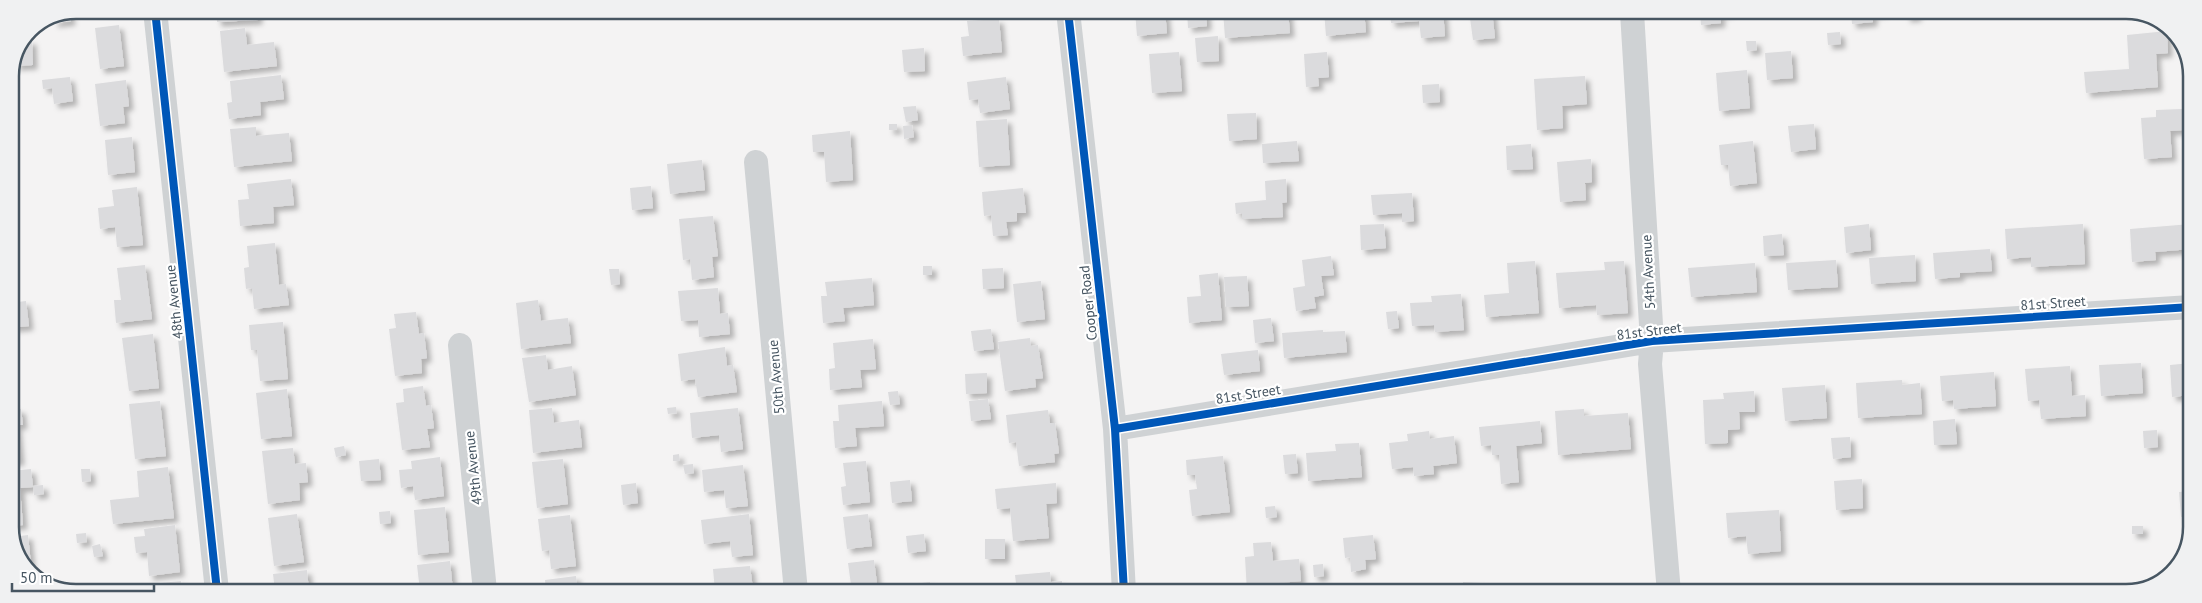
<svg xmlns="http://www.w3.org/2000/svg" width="2202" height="603" viewBox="0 0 2202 603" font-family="'PT Sans',sans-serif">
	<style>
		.building { fill: #dbdbdd; filter: url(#shadow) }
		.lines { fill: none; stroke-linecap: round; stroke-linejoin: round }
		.minor { stroke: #cfd2d4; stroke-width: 24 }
		.cycleway-casing { stroke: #fff; stroke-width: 11 }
		.cycleway { stroke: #0057b8; stroke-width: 8 }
		.labels { text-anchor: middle; stroke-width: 4.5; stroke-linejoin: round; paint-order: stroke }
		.street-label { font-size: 14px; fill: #475662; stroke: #fff }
		.rim { fill: none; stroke: #475662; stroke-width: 2.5 }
	</style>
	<defs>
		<filter id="shadow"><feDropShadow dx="4.5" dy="4.5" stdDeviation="2.5" flood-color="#0004"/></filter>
	</defs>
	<rect width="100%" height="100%" fill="#f4f3f3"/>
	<!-- building -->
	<path class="building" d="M216,10H258V20L217,22Z
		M1135,11H1165L1167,33L1137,36Z
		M1187,11H1206L1207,26L1188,28Z
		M1223,11H1288L1290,33L1225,38Z
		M1324,11H1364L1366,32L1326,36Z
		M1390,11H1443L1445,36L1421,38L1419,21L1391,23Z
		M1469,11H1492L1495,38L1473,40Z
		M70,12L71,21L54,23L53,19Z
		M1700,12H1729V13L1720,14L1721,23L1701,25Z
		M1851,12H1882L1883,13L1873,14V22L1852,24Z
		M1906,12H1917V17L1906,18Z
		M999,19L1002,52L963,56L961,37L969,36L967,21Z
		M119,25L124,66L100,69L95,28Z
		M245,28L247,45L274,42L277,66L224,72L220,31Z
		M2167,31L2168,53L2156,54L2158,87L2086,93L2084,72L2129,69L2127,35Z
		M1840,32L1841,44L1828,45L1827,33Z
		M1218,36L1219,61L1197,62L1195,38Z
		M32,40L33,65L14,66L24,41Z
		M1746,41H1756L1757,50L1747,51Z
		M924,48L925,71L904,72L902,50Z
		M1791,51L1793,78L1767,80L1765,53Z
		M1179,52L1182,91L1152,93L1149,54Z
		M1327,52L1329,77L1318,78L1319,86L1306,87L1304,54Z
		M1747,70L1750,108L1719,111L1716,73Z
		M281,75L284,99L260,102L261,115L229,119L227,103L232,102L230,81Z
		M1585,76L1587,104L1562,106L1563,128L1537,130L1534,79Z
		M70,77L73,101L54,104L52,88L43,89L42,80Z
		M1006,77L1010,109L980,113L978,99L969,100L967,82Z
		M126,80L129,106L123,107L125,123L100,126L95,84Z
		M1439,84L1440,102L1423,103L1422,85Z
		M916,106L918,120L906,122L903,107Z
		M2182,109L2183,130L2170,131L2172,157L2144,159L2141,118L2156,117V110Z
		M1256,113L1257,139L1229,141L1227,114Z
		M1007,119L1010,165L979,167L976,121Z
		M889,124H897V130H889Z
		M1814,124L1816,149L1791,152L1788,126Z
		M912,125L914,137L904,139L903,126Z
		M256,127V136L289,133L292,161L234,167L230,129Z
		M850,131L853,180L826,182L824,152H813L812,135Z
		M132,137L135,172L108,175L105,140Z
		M1297,141L1299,161L1263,163L1262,144Z
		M1753,141L1757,183L1730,186L1728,165H1721L1719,145Z
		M1531,144L1533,169L1507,170L1506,146Z
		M1591,159L1592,182L1585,183L1586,200L1560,202L1557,162Z
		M702,160L705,190L670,194L667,164Z
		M291,179L294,205L273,207L274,223L240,226L238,200L249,199L247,184Z
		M1286,179L1287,202L1282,203L1283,217L1242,219V213L1236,214L1235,203L1266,200L1265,181Z
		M651,186L653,208L632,210L630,188Z
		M137,187L143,245L117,247L115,227L100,229L98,208L114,206L112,190Z
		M1023,188L1026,213H1017V221L1006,222L1008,235L993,236L991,215L984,216L982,192Z
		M1412,193L1414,221L1402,222V213L1373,215L1371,195Z
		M713,216L718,256L712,257L714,277L692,280L690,259L683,260L679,219Z
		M1384,224L1386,248L1361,250L1360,225Z
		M1869,224L1871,250L1846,253L1844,227Z
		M2083,224L2085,264L2031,267V257L2007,259L2005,229Z
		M2191,224V249L2155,252L2156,260L2132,262L2130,229Z
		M1782,234L1784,255L1764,256L1763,236Z
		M275,243L279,285L286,284L289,305L254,309L252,288L246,289L244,268L249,267L247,246Z
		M1990,249L1992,271L1960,273V277L1935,279L1933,253Z
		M1915,255L1916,281L1871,284L1869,258Z
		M1331,256L1334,275L1321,276L1324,295L1314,297L1316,308L1296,311L1293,288L1305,286L1302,260Z
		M1836,260L1838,287L1788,290L1786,263Z
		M1535,261L1539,313L1486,317L1484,295L1509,293L1507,263Z
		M1624,261L1628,313L1597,315L1596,305L1559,308L1556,273L1605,270L1604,262Z
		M1755,263L1757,292L1691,297L1688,268Z
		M145,265L152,319L116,323L114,300H121L117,268Z
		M923,266H932V275H923Z
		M1003,268L1004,288L983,289L982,269Z
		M609,269H619L620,284L611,285Z
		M1218,273L1222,320L1189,323L1187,297L1201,296L1199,275Z
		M1247,276L1249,306L1226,307L1224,277Z
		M872,278L874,305L843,308L845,321L823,323L821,296H827L825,282Z
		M1041,281L1045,319L1017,322L1013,284Z
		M718,288L720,314L728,313L730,334L699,337L698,320L681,321L678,291Z
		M1461,294L1464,330L1435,332L1434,325L1412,326L1410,303L1432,302L1431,296Z
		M538,300L541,321L568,318L571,343L521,349L516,303Z
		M26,301L29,326L10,328V303Z
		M1397,311L1399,328L1388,329L1386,312Z
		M416,312L419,334L424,333L427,358L421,359L422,373L395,376L389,329L396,328L394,314Z
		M1271,318L1274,341L1255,343L1253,320Z
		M283,322L288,379L260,381L257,350H251L249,325Z
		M991,329L994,349L974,351L971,331Z
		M1323,330V332L1345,331L1347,352L1284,358L1282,333Z
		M153,334L159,388L129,391L122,338Z
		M1030,338L1031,346L1038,345L1043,378L1035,379L1036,387L1005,391L998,342Z
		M873,339L876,369L860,370L862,387L830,390L829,369L835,368L833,343Z
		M725,347L727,366L733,365L737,392L698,397L695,379L681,381L678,354Z
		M1258,350L1260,371L1224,375L1221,354Z
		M546,355L548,370L572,366L576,395L529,402L522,358Z
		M2141,363L2143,393L2101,396L2099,365Z
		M2191,363L2190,395L2172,397L2170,365Z
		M2070,366L2072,396L2085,395L2086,416L2041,419L2039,400L2028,401L2025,369Z
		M1994,372L1996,406L1954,409L1953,400L1942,401L1940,376Z
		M987,373V393L966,394L965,374Z
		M1902,380V385L1920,383L1922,414L1858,418L1856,383Z
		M1825,385L1827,418L1785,421L1782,388Z
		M423,386L426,406L431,405L434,428L427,429L430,447L402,450L396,403L404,402L403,389Z
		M287,389L292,436L261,439L256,393Z
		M898,391L900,404L890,405L888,392Z
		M1754,391L1755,412H1739L1740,429L1728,430V443L1705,444L1703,400L1724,399L1723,393Z
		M988,399L991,419L971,421L969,401Z
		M160,401L166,456L135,459L129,404Z
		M882,401L884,426L855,428L857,446L835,448L833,421H839L838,405Z
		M10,405H13L14,409H21L23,425H17L20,461L10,462Z
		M676,407L677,413L668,414L667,408Z
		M552,408L554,423L579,420L582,447L533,453L529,410Z
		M738,408L743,449L721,452L719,435L692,438L690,413Z
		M1584,409V416L1628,413L1631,449L1558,455L1555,411Z
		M1048,410L1050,423H1055L1059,453L1054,454L1055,462L1019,466L1016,442L1009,443L1006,415Z
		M1955,419L1957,444L1934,445L1933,421Z
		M1540,421L1542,443L1516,446L1519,482L1501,484L1499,455H1492L1491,445L1481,446L1479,427Z
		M2157,430L2158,447L2144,448L2143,431Z
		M1429,431L1430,439L1454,436L1457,463L1433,466L1434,474L1414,476L1413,467L1392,469L1389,443L1408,441L1407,434Z
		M1850,437L1851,457L1833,459L1831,438Z
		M1359,443L1362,477L1308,481L1306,453L1336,451L1335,444Z
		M344,446L346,455L336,457L334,448Z
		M293,448L295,464L306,463L308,482L299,483L300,500L268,504L262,451Z
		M679,454L680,461H673V455Z
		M1296,454L1298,473L1285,474L1283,455Z
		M1223,456L1230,512L1192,516L1189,490L1197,489L1195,475H1187L1186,460Z
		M440,457L444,496L415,500L413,486L401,488L399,470L412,469L411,461Z
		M379,459L381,480L361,481L359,461Z
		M563,459L568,504L537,508L532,462Z
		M866,461L870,502L843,505L841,487L846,486L843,463Z
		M693,464L694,473L685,474L683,465Z
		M743,465L748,506L726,508L724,490L704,492L702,470Z
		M168,467L174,518L113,524L110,500L139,497L137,471Z
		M31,469L33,487L20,488L23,525L10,526V471Z
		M81,469H90L91,481L82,482Z
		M1862,479L1863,508L1836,510L1834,481Z
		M910,480L912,501L892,503L890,482Z
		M636,483L638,503L623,505L621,485Z
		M1056,483L1057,503L1046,504L1049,538L1013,541L1010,508L997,509L995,489Z
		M43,485L44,494L34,495L33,486Z
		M2190,491V516L2181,517L2179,492Z
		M1275,506L1277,517L1266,518L1265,507Z
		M445,507L449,552L418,555L414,510Z
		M1779,510L1781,551L1748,554L1746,536L1728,538L1726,513Z
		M390,511L391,523L380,524L379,512Z
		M297,514L304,562L274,566L268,518Z
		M749,514L753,555L732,557L730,541L704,544L701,520Z
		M868,514L872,546L847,549L843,517Z
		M570,515L576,566L551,569L549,550L542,551L538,519Z
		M175,525L180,572L149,576L147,552L136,553L134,537L145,536L144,529Z
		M2132,526H2143V534H2132Z
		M86,533L87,542L77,543L76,534Z
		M924,534L926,551L908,553L906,536Z
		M28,535L32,574L26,571L12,537Z
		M1373,535L1376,559L1365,560L1366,569L1351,572L1350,557L1345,558L1343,538Z
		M985,539H1005V559H985Z
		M1271,542L1273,561L1299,559L1301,581L1268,584V591L1247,592L1245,557L1254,556L1253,543Z
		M100,544L103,556L94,557L92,546Z
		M874,560L878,592H852L848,563Z
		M450,561L453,591H420L417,565Z
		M1323,564L1324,576L1314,577L1313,565Z
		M750,566L753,589L758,588L759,592H733V589L715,591L713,569Z
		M307,570L309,591H275L273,574Z
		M1050,572L1051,582L1062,581L1063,592H1017L1015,575Z
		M576,576L578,591H546L545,580Z
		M181,581L182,591H151L150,584Z
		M930,582L931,592H913L912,584Z
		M1463,582L1483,583V592H1463Z"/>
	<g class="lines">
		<!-- minor -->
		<path class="minor" d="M155,10L217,591
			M1068,11L1115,429L1124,592
			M1632,12L1652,341L1650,364L1669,593
			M756,162L796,592
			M460,345L485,591
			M1115,429L1652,341L2191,307"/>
		<!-- cycleway casing -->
		<g class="cycleway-casing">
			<path id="cycleway" d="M155,10L217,591
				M1068,11L1115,429L1124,592
				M1115,429L1652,341L2191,307"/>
		</g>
		<!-- cycleway -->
		<use href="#cycleway" class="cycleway"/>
	</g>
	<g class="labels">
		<!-- street labels -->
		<g class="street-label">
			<text transform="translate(1648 272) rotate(-93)" y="5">54th Avenue</text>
			<text transform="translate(174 302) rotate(-96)" y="5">48th Avenue</text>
			<text transform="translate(1088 303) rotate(-96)" y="5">Cooper Road</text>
			<text transform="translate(2053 303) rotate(-4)" y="5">81st Street</text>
			<text transform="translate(1649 331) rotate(-7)" y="5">81st Street</text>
			<text transform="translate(776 377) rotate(-95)" y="5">50th Avenue</text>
			<text transform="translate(1248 394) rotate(-9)" y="5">81st Street</text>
			<text transform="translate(473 468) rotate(-96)" y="5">49th Avenue</text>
		</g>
	</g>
	<!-- crop -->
	<path d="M0 0H2202V603H0ZM76 19H2126A57 57 0 0 1 2183 76V527A57 57 0 0 1 2126 584H76A57 57 0 0 1 19 527V76A57 57 0 0 1 76 19Z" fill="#f0f1f2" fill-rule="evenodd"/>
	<path class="rim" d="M76 19H2126A57 57 0 0 1 2183 76V527A57 57 0 0 1 2126 584H76A57 57 0 0 1 19 527V76A57 57 0 0 1 76 19Z"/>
	<!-- scale -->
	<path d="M12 583v8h142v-8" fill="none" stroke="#475662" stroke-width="2.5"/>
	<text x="20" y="583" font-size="15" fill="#475662" stroke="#ffffff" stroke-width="4" paint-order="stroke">50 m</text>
</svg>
